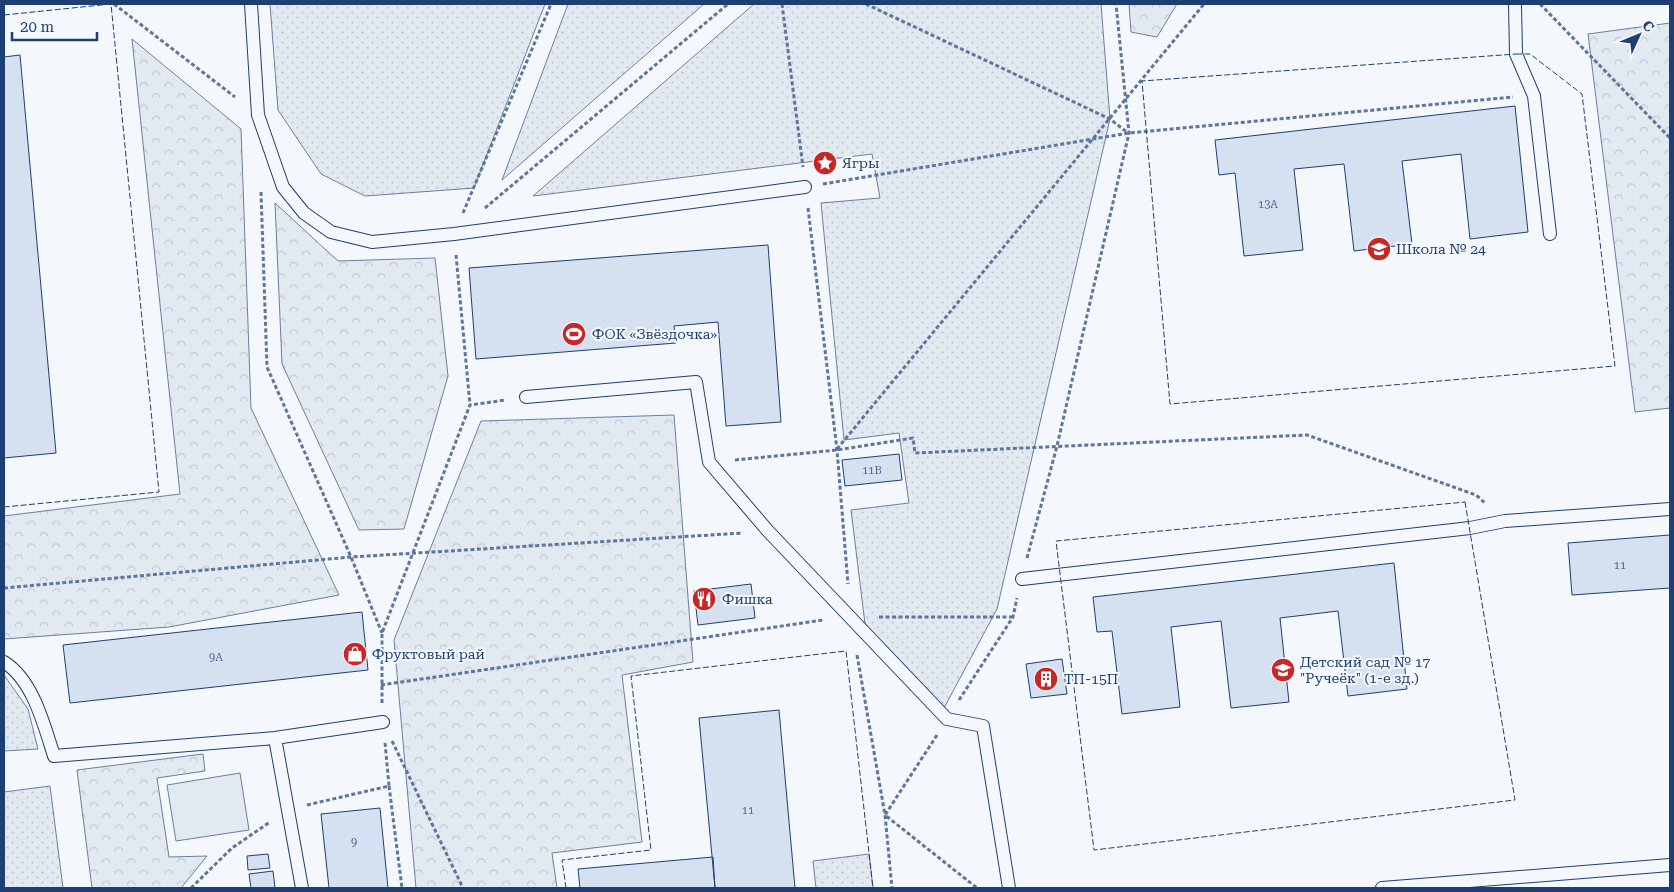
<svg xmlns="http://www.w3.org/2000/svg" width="1674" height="892" viewBox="0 0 1674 892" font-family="'Roboto Serif',serif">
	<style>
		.grass { fill: url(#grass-dots); stroke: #687fa3 }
		.forest { fill: url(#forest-crowns); stroke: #687fa3 }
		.park { fill: #e3e9f0; stroke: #687fa3 }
		.building { fill: #d5e0f0; stroke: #1d3f73 }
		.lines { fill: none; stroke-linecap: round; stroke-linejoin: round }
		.service-casing { stroke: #1d3f73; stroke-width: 14 }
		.path { stroke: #5e769c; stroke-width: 3; stroke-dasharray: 4 2.5; stroke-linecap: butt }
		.service { stroke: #f4f7fb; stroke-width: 12 }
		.fence { stroke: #1d3f73; stroke-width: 1; stroke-dasharray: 6 2.5; stroke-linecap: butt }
		.labels { text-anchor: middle; stroke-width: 4; stroke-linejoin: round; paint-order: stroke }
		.number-label { font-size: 11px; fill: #4b6792 }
		.poi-label { font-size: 14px; fill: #1d3f73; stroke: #f4f7fb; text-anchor: start }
	</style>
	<defs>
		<pattern id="grass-dots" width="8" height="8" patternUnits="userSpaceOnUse" patternTransform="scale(1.25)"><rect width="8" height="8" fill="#e3e9f0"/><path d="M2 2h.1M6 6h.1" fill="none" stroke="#c2c9d1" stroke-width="1.8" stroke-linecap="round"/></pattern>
		<pattern id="forest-crowns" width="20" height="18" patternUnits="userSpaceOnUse" patternTransform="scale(1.25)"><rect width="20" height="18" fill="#e3e9f0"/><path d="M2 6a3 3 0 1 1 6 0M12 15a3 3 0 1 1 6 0" fill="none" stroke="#c2c9d1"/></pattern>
	</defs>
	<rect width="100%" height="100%" fill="#f4f7fb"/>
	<!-- grass -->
	<path class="grass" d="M270,4H545L474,188L365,196L321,174L278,110Z
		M568,4H704L502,180Z
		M754,4H1101L1110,119L997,609L944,708L867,640L851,510L909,503L899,433L844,440L821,203L880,198L872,154L533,196Z
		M4,675L28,709L38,749L4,751Z
		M50,786L63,888H4V792Z
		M869,854L873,888H816L813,861Z"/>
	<!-- forest -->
	<path class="forest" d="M1129,4H1177L1157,37L1131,32Z
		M1670,23V408L1635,412L1588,34Z
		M132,39L241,129L251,408L339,595L169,627L4,639V516L180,494Z
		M275,203L338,261L435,258L448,376L404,529L359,530L282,364Z
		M674,415L693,662L622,675L642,842L552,853L557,888H416L394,640L481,421Z
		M203,754L205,771L157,778L169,857L207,856L181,888H92L77,770Z"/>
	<!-- park -->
	<path class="park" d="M240,773L249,830L176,841L167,785Z"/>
	<!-- building -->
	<path class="building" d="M20,55L56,453L4,458V57Z
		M1515,106L1528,232L1470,239L1461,154L1402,161L1412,244L1354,251L1344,164L1294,169L1303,250L1244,256L1235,173L1219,175L1215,140Z
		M768,245L781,422L726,426L718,322L674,326L676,343L476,359L469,268Z
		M899,454L902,480L845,486L842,460Z
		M1670,535V588L1572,595L1568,543Z
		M1394,563L1407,689L1348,696L1338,611L1280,618L1289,702L1231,708L1221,621L1171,627L1180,707L1122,714L1112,631L1097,632L1093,597Z
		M751,584L755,618L698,625L694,591Z
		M362,612L368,670L70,703L63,645Z
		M1062,659L1067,694L1031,698L1026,664Z
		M779,710L795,888H715L699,718Z
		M380,808L388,888H329L321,814Z
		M268,854L270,868L248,870L247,856Z
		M713,857L715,888H580L578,869Z
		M273,871L275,888H251L249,874Z"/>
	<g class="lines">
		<!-- service casing -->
		<g class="service-casing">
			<path id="service" d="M251,4L258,115L283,187L304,213L331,232L372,242L454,234L805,187
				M1515,4L1516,54L1534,96L1550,234
				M526,397L696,382L709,462L768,531L947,719L983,726L1009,888
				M1022,579L1470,528L1505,521L1670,509
				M4,662C33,680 44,725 54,756L275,738L302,888
				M275,738L383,722
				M1382,888L1670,865"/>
		</g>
		<!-- path -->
		<path class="path" d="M114,4L235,97
			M782,4L803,167
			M866,4L1110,119L1128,133
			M1540,4L1670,138
			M823,184L1129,133L1513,97
			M261,192L267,367L351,557L382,633
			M485,208L728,4
			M808,208L837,450L848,584
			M463,213L551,4
			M456,255L470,405
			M837,449L1204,4
			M735,460L837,450L913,438L915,453L1307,435L1476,495L1486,504
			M1027,558L1057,446L1129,133L1116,4
			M4,588L351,557L743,533
			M879,617H1013
			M857,655L885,815L892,888
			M381,685L823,620
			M959,700L1013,617L1017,598
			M382,703V633L470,405L506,400
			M937,735L885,815L977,888
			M392,741L463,888
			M389,786L402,888
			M307,805L389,786L385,742
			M191,888L232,848L270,822"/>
		<!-- service -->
		<use href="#service" class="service"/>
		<!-- fence -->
		<path class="fence" d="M4,15L111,4L159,492L4,507
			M1516,54H1530L1582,94L1615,366L1170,404L1142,81Z
			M1465,502L1515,800L1094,850L1056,541Z
			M566,888L562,860L651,850L631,676L846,651L873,888"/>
	</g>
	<!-- icons -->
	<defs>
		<g id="sight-disc" transform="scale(1.25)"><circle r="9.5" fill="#c62828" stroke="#f4f7fb"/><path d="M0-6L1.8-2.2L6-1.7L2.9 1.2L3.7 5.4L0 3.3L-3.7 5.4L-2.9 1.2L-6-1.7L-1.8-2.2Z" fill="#fff"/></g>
		<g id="school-disc" transform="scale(1.25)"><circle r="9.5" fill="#c62828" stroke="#f4f7fb"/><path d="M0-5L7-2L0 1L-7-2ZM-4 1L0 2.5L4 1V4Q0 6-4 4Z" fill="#fff"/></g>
		<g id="stadium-disc" transform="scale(1.25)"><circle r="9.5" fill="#c62828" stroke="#f4f7fb"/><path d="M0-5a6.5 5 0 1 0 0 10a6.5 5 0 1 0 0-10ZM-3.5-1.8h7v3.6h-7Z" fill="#fff"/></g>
		<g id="restaurant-disc" transform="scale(1.25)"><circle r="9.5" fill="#c62828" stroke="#f4f7fb"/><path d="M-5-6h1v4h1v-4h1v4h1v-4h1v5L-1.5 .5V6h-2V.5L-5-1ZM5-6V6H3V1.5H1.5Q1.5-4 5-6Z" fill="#fff"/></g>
		<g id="shop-disc" transform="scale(1.25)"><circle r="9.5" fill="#c62828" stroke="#f4f7fb"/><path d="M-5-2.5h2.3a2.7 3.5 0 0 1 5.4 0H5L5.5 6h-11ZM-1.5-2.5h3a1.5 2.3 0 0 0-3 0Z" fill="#fff"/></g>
		<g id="building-disc" transform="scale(1.25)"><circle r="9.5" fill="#c62828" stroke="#f4f7fb"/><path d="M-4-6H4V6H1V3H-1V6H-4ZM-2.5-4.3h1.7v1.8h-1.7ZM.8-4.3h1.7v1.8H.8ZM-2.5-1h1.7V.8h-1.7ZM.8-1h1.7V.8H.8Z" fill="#fff"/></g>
	</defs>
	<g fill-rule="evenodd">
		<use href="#sight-disc" x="825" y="163"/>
		<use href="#school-disc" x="1379" y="249"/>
		<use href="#stadium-disc" x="574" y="334"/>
		<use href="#restaurant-disc" x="704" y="599"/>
		<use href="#shop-disc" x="355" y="654"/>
		<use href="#school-disc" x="1283" y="670"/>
		<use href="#building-disc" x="1046" y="679"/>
	</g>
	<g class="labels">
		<!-- number labels -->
		<g class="number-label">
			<text x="1268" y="208">13А</text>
			<text x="872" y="474">11В</text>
			<text x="1620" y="569">11</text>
			<text x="216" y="661">9А</text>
			<text x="748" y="814">11</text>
			<text x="354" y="846">9</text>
		</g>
		<!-- poi labels -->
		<g class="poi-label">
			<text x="842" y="168">Ягры</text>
			<text x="1396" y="254">Школа № 24</text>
			<text x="592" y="339">ФОК «Звёздочка»</text>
			<text x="722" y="604">Фишка</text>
			<text x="372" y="659">Фруктовый рай</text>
			<text x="1300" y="667">Детский сад № 17<tspan x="1300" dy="16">"Ручеёк" (1-е зд.)</tspan></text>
			<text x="1064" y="684">ТП-15П</text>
		</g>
	</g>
	<!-- border -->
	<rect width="1674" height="892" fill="none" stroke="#1d3f73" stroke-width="10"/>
	<!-- north arrow -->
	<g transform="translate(1639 35) rotate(46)" stroke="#f4f7fb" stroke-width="4" paint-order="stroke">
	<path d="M0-4L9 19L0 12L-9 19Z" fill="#1d3f73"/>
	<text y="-8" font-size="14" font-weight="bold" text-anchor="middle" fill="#1d3f73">С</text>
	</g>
	<!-- scale -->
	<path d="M12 32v8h85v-8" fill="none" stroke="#1d3f73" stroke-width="2.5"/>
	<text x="20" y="32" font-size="15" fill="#1d3f73" stroke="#f4f7fb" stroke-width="4" paint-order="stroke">20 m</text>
</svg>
